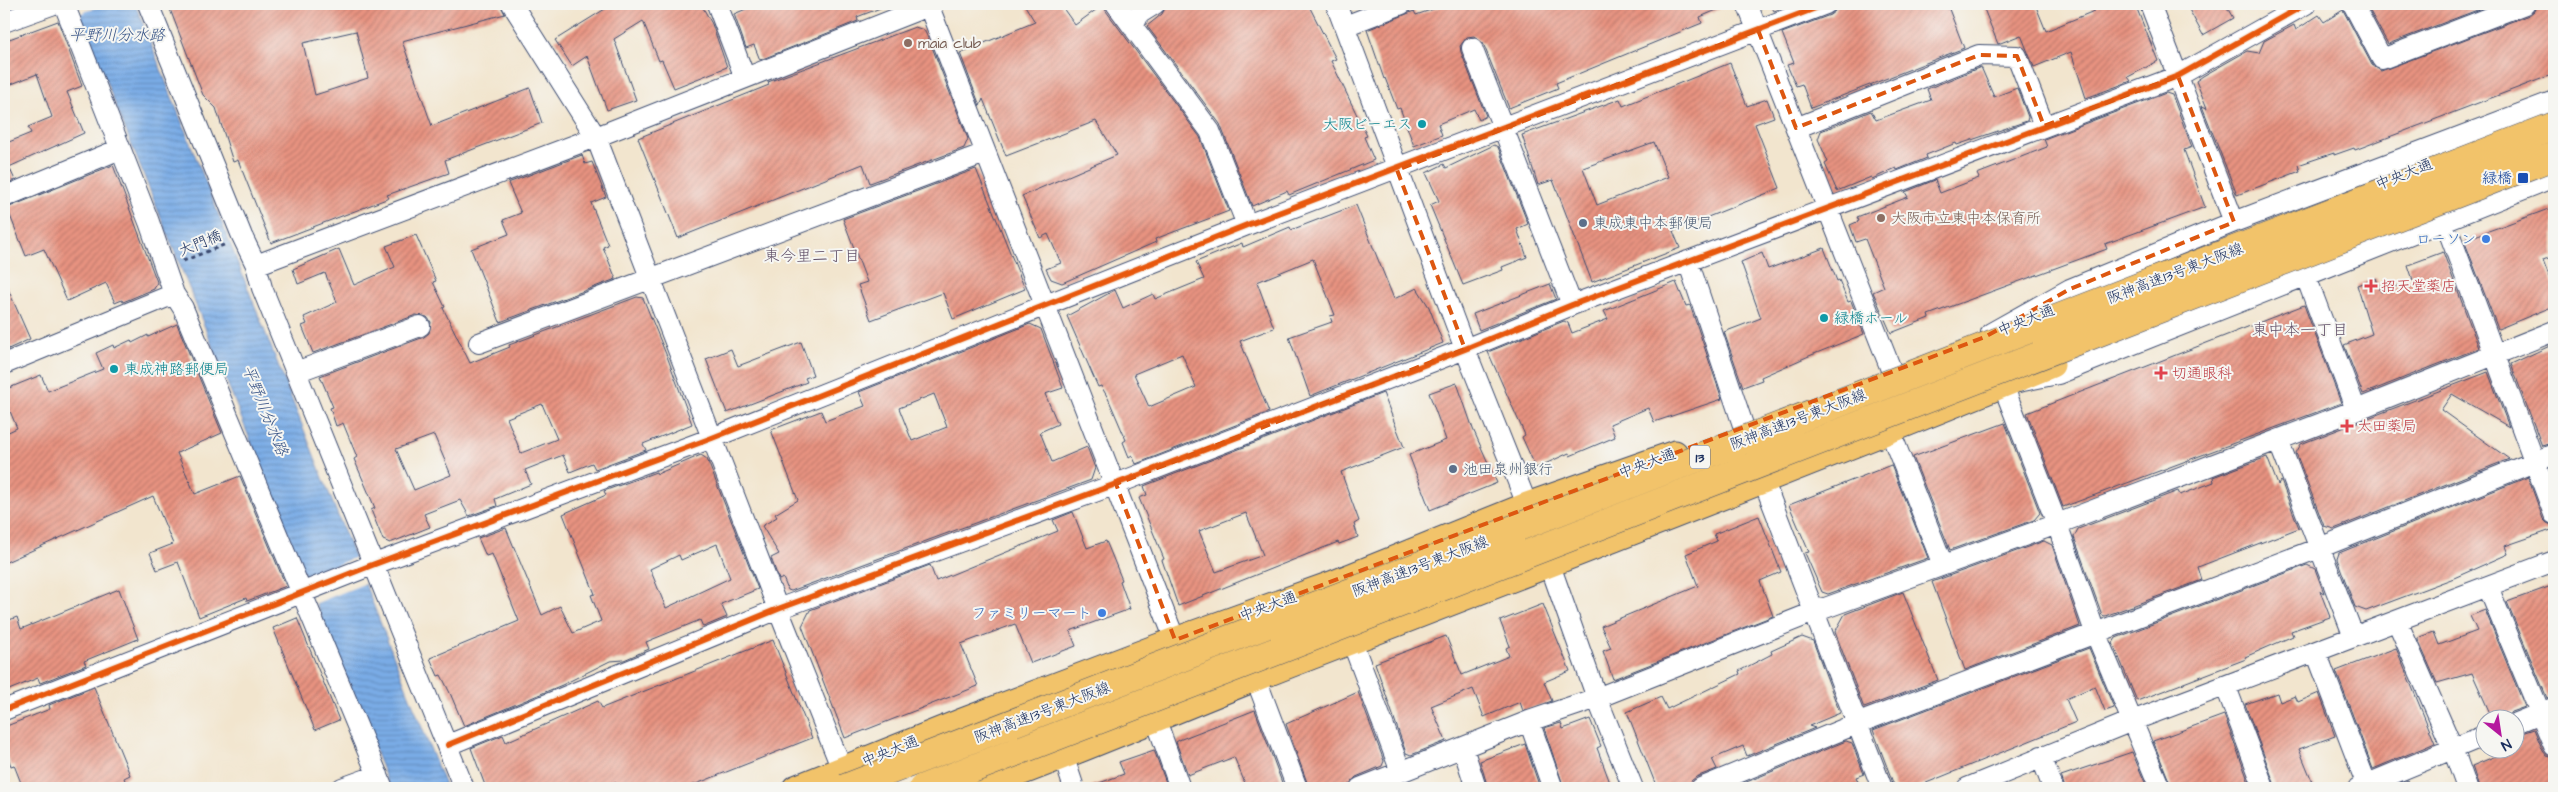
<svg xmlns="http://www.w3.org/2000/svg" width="2558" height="792" viewBox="0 0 2558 792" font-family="'Architects Daughter','Klee One',sans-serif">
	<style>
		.water { fill: url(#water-rules); stroke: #4a6ea2 }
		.pier { fill: #f2e5ce }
		.building { fill: url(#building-hatch); fill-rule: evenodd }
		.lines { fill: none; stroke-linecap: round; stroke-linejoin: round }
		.minor-casing { stroke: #3b4a6f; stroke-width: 22 }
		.major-casing { stroke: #3b4a6f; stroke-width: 27 }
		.path { stroke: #3b4a6f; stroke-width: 3; stroke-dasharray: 4 4; stroke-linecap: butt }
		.minor { stroke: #fff; stroke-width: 20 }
		.major { stroke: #f2c36a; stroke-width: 25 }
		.highway-bridge-casing { stroke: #3b4a6f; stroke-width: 29; stroke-linecap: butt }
		.highway-bridge { stroke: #f2c36a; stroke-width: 28 }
		.cycleway-casing { stroke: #f6f6f2; stroke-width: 9 }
		.cycleway { stroke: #e8590c; stroke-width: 6 }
		.marked { fill: none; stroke: #de5710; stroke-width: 4; stroke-dasharray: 10 6; stroke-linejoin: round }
		.education-dot { fill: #8d6e63; stroke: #f6f6f2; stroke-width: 2 }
		.culture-dot { fill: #0f9aa8; stroke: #f6f6f2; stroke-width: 2 }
		.transit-dot { fill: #1a4fb4; stroke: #f6f6f2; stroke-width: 2 }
		.service-dot { fill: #5c6f8a; stroke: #f6f6f2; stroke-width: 2 }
		.shop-dot { fill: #3f7fe0; stroke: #f6f6f2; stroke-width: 2 }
		.health-dot { fill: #e0444e; stroke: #f6f6f2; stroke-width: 2 }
		.labels { text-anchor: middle; stroke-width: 4; stroke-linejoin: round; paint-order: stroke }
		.shield { fill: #f6f6f2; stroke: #5d6b8a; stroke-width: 1 }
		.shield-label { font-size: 14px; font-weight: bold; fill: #1b2f5e }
		.education-label { font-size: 15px; fill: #785e54; stroke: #f6f6f2; text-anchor: start }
		.culture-label { font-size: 15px; fill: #0d838f; stroke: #f6f6f2; text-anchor: start }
		.street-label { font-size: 15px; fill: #1b2f5e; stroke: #f6f6f2 }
		.transit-label { font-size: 15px; fill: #164399; stroke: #f6f6f2; text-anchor: end }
		.service-label { font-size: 15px; fill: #4e5e75; stroke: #f6f6f2; text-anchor: start }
		.shop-label { font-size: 15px; fill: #366cbe; stroke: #f6f6f2; text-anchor: end }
		.health-label { font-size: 15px; fill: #be3a42; stroke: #f6f6f2; text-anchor: start }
		.water-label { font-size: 16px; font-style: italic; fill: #385487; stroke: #f6f6f2 }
		.neighbourhood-label { font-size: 16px; fill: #63526a; stroke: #f6f6f2 }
	</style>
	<defs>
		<pattern id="water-rules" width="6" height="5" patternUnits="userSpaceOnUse" patternTransform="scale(1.25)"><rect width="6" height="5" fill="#7aace6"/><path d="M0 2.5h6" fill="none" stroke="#638cbe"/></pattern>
		<pattern id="building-hatch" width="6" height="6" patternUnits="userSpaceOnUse" patternTransform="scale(1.25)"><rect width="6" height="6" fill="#e89380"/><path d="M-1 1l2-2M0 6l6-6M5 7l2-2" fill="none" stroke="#bb786c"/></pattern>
	</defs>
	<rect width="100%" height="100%" fill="#f6f6f2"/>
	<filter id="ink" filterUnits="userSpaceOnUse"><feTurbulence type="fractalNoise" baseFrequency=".02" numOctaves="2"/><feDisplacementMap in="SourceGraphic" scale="10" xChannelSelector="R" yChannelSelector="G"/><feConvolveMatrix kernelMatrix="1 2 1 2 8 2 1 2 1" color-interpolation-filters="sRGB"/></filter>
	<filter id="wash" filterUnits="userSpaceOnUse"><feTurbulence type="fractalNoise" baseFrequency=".0096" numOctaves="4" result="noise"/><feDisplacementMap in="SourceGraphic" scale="20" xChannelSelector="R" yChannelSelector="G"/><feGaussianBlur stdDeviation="1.12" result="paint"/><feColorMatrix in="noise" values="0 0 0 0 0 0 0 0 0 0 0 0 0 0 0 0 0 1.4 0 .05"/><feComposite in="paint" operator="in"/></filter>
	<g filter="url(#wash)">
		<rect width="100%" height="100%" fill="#f2e5ce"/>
		<!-- water -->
		<path class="water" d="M75,4H135L446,788H390Z"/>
		<!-- pier -->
		<path class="pier" d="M72,4H105L77,15Z
			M356,557L366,583L314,604L304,578Z"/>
		<g id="blocks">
			<!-- building -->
			<path class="building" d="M168,4H500L505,14L402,41L432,126L530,88L542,123L445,160L449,173L387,195L389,198L271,243L238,160L233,162L216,108L203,95ZM356,31L368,78L315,95L303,43Z
				M613,4H701L712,24L727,67L674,88L662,60L659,61L643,21L614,39L636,100L607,110L587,56L572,66L555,40Z
				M758,4H887L888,5L857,17L858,21L760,60L754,45L746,48L734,14Z
				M1024,4H1060L1075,25L1104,4L1106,11L1200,137L1229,211L1155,239L1156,242L1062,283L1051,279L1046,269L1061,263L1048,234L1040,238L1022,196L1117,155L1096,121L1006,156L983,99L980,106L960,53L1035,22Z
				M1167,4H1308L1336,59L1331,61L1367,136L1364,137L1374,160L1289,195L1287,191L1252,206L1220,124L1147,26L1162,14Z
				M1448,4H1731L1700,17L1702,23L1556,83L1558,88L1509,108L1483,43L1474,36L1467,37L1460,46L1461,52L1486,116L1479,120L1474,109L1438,124L1442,135L1414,146L1400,108L1397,109L1385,78L1384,79L1367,30L1414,11L1416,15Z
				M1770,4H1793L1774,11Z
				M1838,4H1947L1964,48L1811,108L1802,84L1796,86L1787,65L1794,63L1782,33L1830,15L1835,11Z
				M1982,4H2035L2046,31L2094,11L2091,4H2135L2158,61L2128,77L2131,81L2086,98L2071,52L2034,67L2021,35L1998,44Z
				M2186,4H2225L2233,18L2203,35Z
				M2366,4H2493L2388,44Z
				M2537,4H2554V74L2355,150L2354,148L2334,155V153L2298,165L2300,171L2237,195L2202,106L2207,108L2196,81L2203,76L2247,51L2259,53L2264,41L2294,25L2296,30L2319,15L2324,22L2343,10L2372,65L2381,71L2529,15L2534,11Z
				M58,21L82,86L67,92L84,133L9,167L15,180L4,184V144L31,133L28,127L52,117L37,74L4,87V41Z
				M915,27L924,30L930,42L968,139L964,148L870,183L863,164L678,238L638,138L769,85L768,82Z
				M1730,63L1747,106L1767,99L1774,117L1755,124L1780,188L1673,231L1680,248L1592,282L1553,180L1538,185L1522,135L1620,99L1623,106ZM1654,142L1668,177L1597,205L1583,168Z
				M1981,67L1994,97L2017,88L2028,117L2027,121L1957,145L1956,143L1926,155L1927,158L1897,170L1896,168L1872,179L1871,177L1837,191L1825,164L1828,162L1818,139L1821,131L1871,111L1876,120L1931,100L1927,89Z
				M2166,93L2172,95L2192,147L2184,150L2205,207L2105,244L2107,249L1928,315L1929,318L1891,333L1873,292L1884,287L1865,239L1856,242L1850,225L1859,221L1857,217L1908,197L1905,192L1935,180L1940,193L1979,178L1977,174L2047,147L2044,139Z
				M1494,145L1498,147L1528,224L1517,229L1527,257L1502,267L1503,270L1463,285L1430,205L1439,201L1426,173L1444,164L1446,168Z
				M582,155L585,164L592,162L606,197L591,203L608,245L603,247L616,279L500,322L471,249L509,234L503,220L521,213L508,183Z
				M113,165L157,282L154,289L123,302L122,300L115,303L106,283L67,301L44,249L26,256L7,208Z
				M976,169L1025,289L953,319L943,293L871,320L858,285L867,282L843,219Z
				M1356,205L1394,299L1417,288L1429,307L1443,343L1310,396L1289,337L1332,322L1330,316L1335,315L1313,259L1257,282L1274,328L1240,341L1269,412L1136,464L1132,455L1129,457L1123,442L1126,440L1108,398L1101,386L1098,387L1067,316L1115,290L1123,308L1153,294L1155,299L1204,279L1196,262L1242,243L1243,247L1290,227L1291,230ZM1182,354L1196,387L1149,407L1134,374Z
				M2554,207V256L2543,260L2554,289V306L2498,329L2464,240Z
				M416,235L436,281L433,282L445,307L443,308L470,363L510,347L509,345L637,297L643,298L668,359L692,424L643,444L646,450L595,469L592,463L570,472L563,455L525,470L531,484L495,499L497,506L469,516L460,500L424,514L430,527L390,543L383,540L371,510L375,508L354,459L357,457L343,423L336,426L330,408L333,407L320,376L424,337L429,333L431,322L427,317L416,315L313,353L302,326L307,324L304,317L337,302L325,273L298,284L293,269L339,249L354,285L395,267L386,246ZM542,404L557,439L521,453L507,418ZM434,435L451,475L414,490L396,449Z
				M1824,248L1837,281L1839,280L1848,302L1851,301L1864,334L1809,356L1761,377L1762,380L1743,387L1724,332L1761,318L1741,262L1762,253L1768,269Z
				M2443,252L2479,348L2363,394L2344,345L2372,334L2357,285L2376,278L2381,292L2413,280L2408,265Z
				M4,280L30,339L4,351Z
				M1676,282L1686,306L1690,305L1722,399L1654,422L1648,408L1610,424L1615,437L1570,456L1569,453L1536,468L1522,437L1525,435L1488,352L1564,321L1568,323L1572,333L1608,319L1604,311Z
				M1550,284L1556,299L1479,330L1473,314Z
				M2304,305L2341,403L2063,507L2027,413Z
				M177,324L222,433L177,453L195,494L240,476L286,586L247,601L246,598L199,617L178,562L157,570L150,553L173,544L153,496L4,563V434L17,428L4,397V390L41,375L48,391L103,369L96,353L113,345L114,348L131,340L132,343L148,335V337Z
				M1030,324L1041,329L1063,388L1045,394L1058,424L1040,432L1052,462L1087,447L1095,468L1091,480L791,591L788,590L783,578L779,580L771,558L779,554L762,526L777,517L775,514L798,500L771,430L821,411L825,421L865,406L859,392ZM934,394L947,427L912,441L899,408Z
				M801,342L813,375L805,378L807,382L727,413L706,359L731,349L738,366Z
				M2554,344V442L2542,446L2511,364Z
				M2488,372L2509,427L2452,394L2441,410L2509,459L2334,529L2324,526L2296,453L2301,444Z
				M1457,383L1473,429L1497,483L1430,510L1409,455L1446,440L1429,393Z
				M1383,393L1404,447L1341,472L1359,521L1354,524L1358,537L1339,544L1338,542L1178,606L1162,560L1164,559L1139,498L1147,495L1144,486ZM1246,513L1263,555L1216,572L1199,531Z
				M2005,423L2040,513L2034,520L1950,550L1913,457Z
				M701,455L707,459L758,589L721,604L727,617L703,627L700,620L646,642L649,649L624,660L610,661L562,685L464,726L450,693L441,675L438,676L430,658L519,621L492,554L486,556L478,538L506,528L542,615L560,606L573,633L601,621L591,595L595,594L563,514L606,495L604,491L656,472L657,474ZM717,544L730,578L666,608L650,569L679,555L681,560Z
				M2267,457L2278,485L2281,481L2299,528L2198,567L2202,580L2105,616L2102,615L2074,537L2078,529L2178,491L2180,495L2214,482L2213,477Z
				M1891,465L1928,558L1828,594L1822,592L1805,553L1809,552L1789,505Z
				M2528,477L2543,519L2547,523L2554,526V529L2505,546L2508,554L2454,578L2366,611L2355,607L2337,559L2339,553Z
				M1073,512L1087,548L1106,541L1122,580L1120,581L1130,609L1070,631L1076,646L1031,663L1015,624L961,644L978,686L845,738L802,626L810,610L930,565L936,581L1058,531L1053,520Z
				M1759,516L1781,572L1760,581L1773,616L1613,679L1603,651L1611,648L1601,626L1698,586L1686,554L1717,541L1714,534Z
				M2044,541L2052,545L2080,626L1965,670L1932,582Z
				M2307,565L2315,569L2324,593L2320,591L2330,617L2291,631L2293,636L2245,657L2246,659L2137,701L2113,643L2116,638Z
				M2554,585V696L2547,698L2507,602Z
				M119,589L138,639L84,661L86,665L40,683L38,678L4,692V622L17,617L21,629Z
				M1903,592L1938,680L1864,708L1835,632L1845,614Z
				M1543,604L1570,671L1544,682L1552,701L1523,711L1520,702L1484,717L1473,689L1431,706L1446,741L1411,755L1406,753L1375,663L1446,636L1462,675L1509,656L1506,648L1510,646L1500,621Z
				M2485,610L2525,707L2511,712L2505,720H2493L2472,673L2437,683L2418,640V638L2434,632L2439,645L2477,631L2470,616Z
				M297,618L339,720L315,730L273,628Z
				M1802,637L1813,641L1840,713L1809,726L1815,728L1747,756L1743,746L1712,759L1717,769L1696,777L1691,781L1689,788H1657L1627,712L1661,697L1667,709L1740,674L1739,671L1772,654L1771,651Z
				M773,640L812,738L686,788H617L615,782L597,788H486L471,748L503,735L506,742L598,701L602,708Z
				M2089,648L2114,708L2105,711L2095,686L2066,699L2076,722L1914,788H1895L1873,730Z
				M2396,648L2435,743L2373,769L2336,671Z
				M94,687L130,775L124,778L128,788H23L14,765L11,766L4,747V727L50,709L49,705Z
				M1358,692L1384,761L1382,766L1356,777L1349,785L1340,788H1309L1286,724Z
				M2277,693L2280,702L2295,696L2298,702L2319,693L2335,736L2299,749L2315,788H2276L2245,704Z
				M1255,710L1284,788H1247L1234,757L1188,775L1176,742L1179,740Z
				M2224,715L2251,788H2172L2153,741Z
				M1590,719L1601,746L1597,748L1612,788H1564L1544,728L1561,723L1563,729Z
				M2534,729L2543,751L2547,756L2554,758V788H2479L2472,766L2503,753L2502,750H2516V735Z
				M1846,741L1852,743L1864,774L1856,777L1861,788H1732Z
				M1525,744L1540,788H1488L1480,761Z
				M1154,750L1168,788H1091V786L1124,774L1119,762Z
				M2132,752L2147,787L2065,788L2061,776Z
				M2408,780L2411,788H2388Z"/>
		</g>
	</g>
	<g filter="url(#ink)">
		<use href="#blocks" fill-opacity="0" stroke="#3b4a6f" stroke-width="1"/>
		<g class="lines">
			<!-- minor casing -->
			<g class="minor-casing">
				<path id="minor" d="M64,4L149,222L174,294L183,308L383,788
					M148,4L242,236L256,265L262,288L464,788
					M512,4L596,137L778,609L847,782
					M717,4L745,78
					M928,4L1175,640
					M1116,4L1210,131L1247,225
					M1336,4L1465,349L1532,517
					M1747,4L1892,372
					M2150,4L2234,222
					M2353,4L2382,59L2525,4
					M4,22L54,4
					M1345,26L1402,4
					M1133,27L1139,14L1155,4
					M1472,48L1572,305
					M1796,128L1979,55L2017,56L2044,126
					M4,197L120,149
					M2451,238L2554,514
					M1688,261L1744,428
					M256,265L596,137L933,4
					M2305,274L2356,410
					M1991,333L2070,289L2234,222L2554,101
					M479,343L985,153
					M4,364L174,294
					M296,372L420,326
					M1890,431L1943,565
					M2278,440L2354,637
					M1764,482L1882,788
					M1545,551L1597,698L1633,788
					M2488,587L2554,746
					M2397,621L2453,749L2467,788
					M1347,628L1401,772
					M2316,652L2368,788
					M1256,679L1297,788
					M2226,687L2264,788
					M4,710L372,565L712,438L1247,225L1826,4
					M1156,720L1180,788
					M1529,721L1552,786
					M2516,723L2553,708
					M448,745L778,609L1116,484L1465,349L1572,305L2178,76L2306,4
					M1463,748L1476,788
					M2041,756L2053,788
					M1064,758L1074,788
					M342,788L378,775
					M1360,788L1529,721L1597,698L1814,612L2057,524L2356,410L2554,331
					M1701,788L1856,724L2319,548L2554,454
					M1967,788L2132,721L2554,561
					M2160,788L2095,632L2057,524L2003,385L2058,374L2554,177
					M2358,788L2486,735"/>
			</g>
			<!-- major casing -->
			<g class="major-casing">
				<path id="major" d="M795,788L962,721L1175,640L1331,584L1527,505L1675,453
					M980,788C1091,748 1198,700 1308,658C1557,562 1805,466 2052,365"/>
			</g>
			<!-- path -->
			<path class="path" d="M183,261L226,244"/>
			<!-- minor -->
			<use href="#minor" class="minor"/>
			<!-- major -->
			<use href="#major" class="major"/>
			<!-- highway-bridge casing -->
			<g class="highway-bridge-casing">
				<path id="highway-bridge" d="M845,788L2554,126
					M923,788L2554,156"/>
			</g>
			<!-- highway-bridge -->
			<use href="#highway-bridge" class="highway-bridge"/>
			<!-- cycleway casing -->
			<g class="cycleway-casing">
				<path id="cycleway" d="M4,710L372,565L712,438L1247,225L1826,4
					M448,745L778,609L1116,484L1465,349L1572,305L2178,76L2306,4"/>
			</g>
			<!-- cycleway -->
			<use href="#cycleway" class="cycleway"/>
		</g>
	</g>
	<!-- marked area -->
	<path class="marked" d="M1758,30L1796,128L1979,55L2017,56L2044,126L2178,76L2234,222L2070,289L1985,337L1175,640L1116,484L1465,349L1397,170Z"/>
	<!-- markers -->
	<g class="education-dot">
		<circle cx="908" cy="43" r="5"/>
		<circle cx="1881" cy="218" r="5"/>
	</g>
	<g class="culture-dot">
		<circle cx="1422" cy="124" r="5"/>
		<circle cx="1824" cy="318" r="5"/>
		<circle cx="114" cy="369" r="5"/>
	</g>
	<rect class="transit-dot" x="2517" y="172" width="12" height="12" rx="2.5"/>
	<g class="service-dot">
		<circle cx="1583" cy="223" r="5"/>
		<circle cx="1453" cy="469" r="5"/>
	</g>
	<g class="shop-dot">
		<circle cx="2486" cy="239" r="5"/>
		<circle cx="1102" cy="613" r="5"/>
	</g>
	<g class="health-dot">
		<path d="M2368.5 278.5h5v5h5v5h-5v5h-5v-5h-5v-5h5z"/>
		<path d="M2158.5 365.5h5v5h5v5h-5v5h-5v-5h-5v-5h5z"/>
		<path d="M2344.5 418.5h5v5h5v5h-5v5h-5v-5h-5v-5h5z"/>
	</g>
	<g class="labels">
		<!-- shield labels -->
		<rect class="shield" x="1690" y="445.5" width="20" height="23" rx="4"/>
		<g class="shield-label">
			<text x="1700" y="462">13</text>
		</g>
		<!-- education labels -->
		<g class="education-label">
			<text x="918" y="48">maia club</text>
			<text x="1891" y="223">大阪市立東中本保育所</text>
		</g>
		<!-- culture labels -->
		<g class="culture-label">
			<text x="1412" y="129" text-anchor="end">大阪ビーエス</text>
			<text x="1834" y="323">緑橋ホール</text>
			<text x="124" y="374">東成神路郵便局</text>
		</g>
		<!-- street labels -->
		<g class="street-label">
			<text transform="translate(2404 174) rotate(-22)" y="5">中央大通</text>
			<text transform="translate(200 243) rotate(-22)" y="5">大門橋</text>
			<text transform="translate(2175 273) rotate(-21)" y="5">阪神高速13号東大阪線</text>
			<text transform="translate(2026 320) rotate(-22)" y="5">中央大通</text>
			<text transform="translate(1798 419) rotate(-21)" y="5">阪神高速13号東大阪線</text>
			<text transform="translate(1647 463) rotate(-20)" y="5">中央大通</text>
			<text transform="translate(1420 566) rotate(-21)" y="5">阪神高速13号東大阪線</text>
			<text transform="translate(1268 606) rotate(-20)" y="5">中央大通</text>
			<text transform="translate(1042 712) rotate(-21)" y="5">阪神高速13号東大阪線</text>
			<text transform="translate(890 751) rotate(-22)" y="5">中央大通</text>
		</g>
		<!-- transit labels -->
		<g class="transit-label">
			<text x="2512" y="183">緑橋</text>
		</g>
		<!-- service labels -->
		<g class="service-label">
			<text x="1593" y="228">東成東中本郵便局</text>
			<text x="1463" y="474">池田泉州銀行</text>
		</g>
		<!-- shop labels -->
		<g class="shop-label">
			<text x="2476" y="244">ローソン</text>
			<text x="1092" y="618">ファミリーマート</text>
		</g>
		<!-- health labels -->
		<g class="health-label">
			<text x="2381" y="291">招天堂薬店</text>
			<text x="2172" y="378">切通眼科</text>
			<text x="2357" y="431">太田薬局</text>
		</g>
		<!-- water labels -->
		<g class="water-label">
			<text x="117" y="40">平野川分水路</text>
			<text transform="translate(266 410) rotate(68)" y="6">平野川分水路</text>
		</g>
		<!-- neighbourhood labels -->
		<g class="neighbourhood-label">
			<text x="812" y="261">東今里二丁目</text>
			<text x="2300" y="335">東中本一丁目</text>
		</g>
	</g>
	<!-- margin -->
	<rect width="2558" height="792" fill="none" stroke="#f6f6f2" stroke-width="20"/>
	<!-- north arrow -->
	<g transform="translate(2500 734) rotate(150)"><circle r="24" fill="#f6f6f2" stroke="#9ea6b7"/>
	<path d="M0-4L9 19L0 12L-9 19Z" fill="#b5179e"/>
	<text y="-8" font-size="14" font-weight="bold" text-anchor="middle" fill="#1b2f5e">N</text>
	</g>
</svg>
